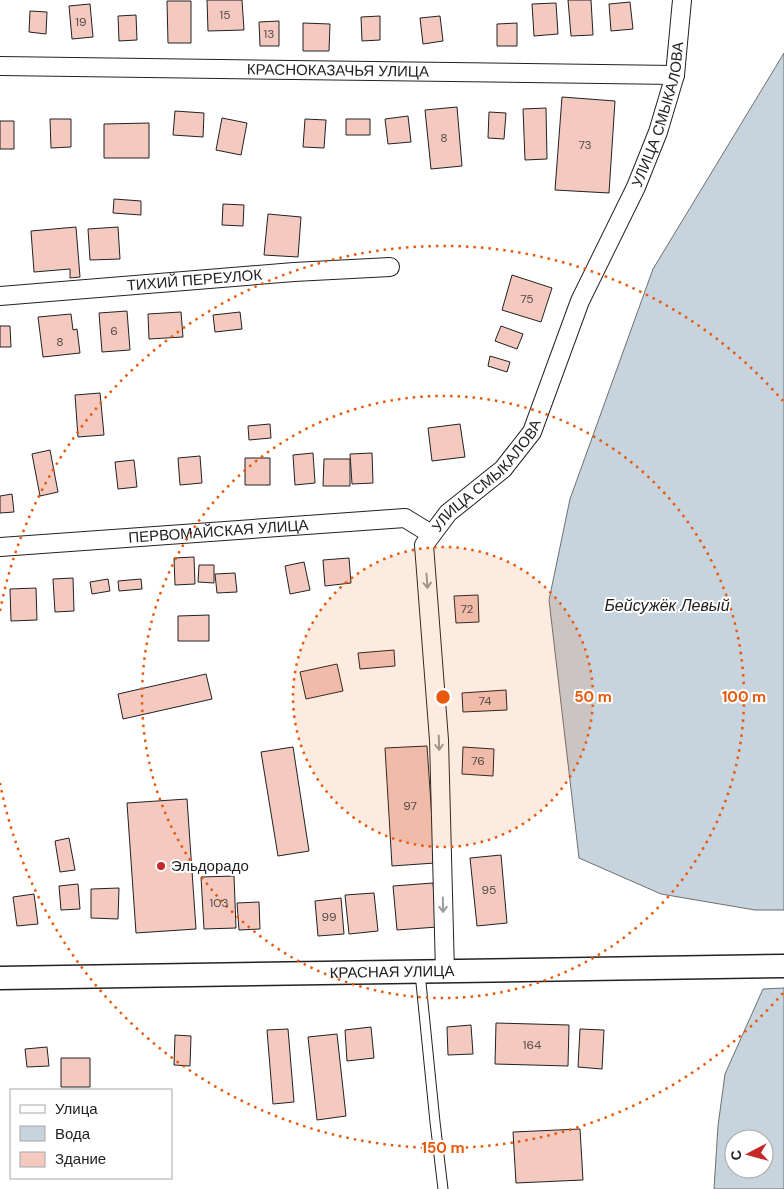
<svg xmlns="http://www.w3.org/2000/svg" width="784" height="1189" viewBox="0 0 784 1189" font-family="'DM Sans',sans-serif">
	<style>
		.water { fill: #c7d3dd; stroke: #6f6f6f; fill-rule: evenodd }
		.building { fill: #f3c9c0; stroke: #222 }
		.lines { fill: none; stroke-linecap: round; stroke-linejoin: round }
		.service-casing { stroke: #222; stroke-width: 11 }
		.minor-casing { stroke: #222; stroke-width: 20 }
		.tertiary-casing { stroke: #222; stroke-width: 25 }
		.service { stroke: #fff; stroke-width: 9 }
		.minor { stroke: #fff; stroke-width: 18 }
		.tertiary { stroke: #fff; stroke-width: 22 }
		.oneway { stroke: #9c9c9c }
		.ring { fill: none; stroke: #e8590c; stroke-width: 2.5; stroke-dasharray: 2.5 5 }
		.poi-dot { fill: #c62828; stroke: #fff; stroke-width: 2 }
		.labels { text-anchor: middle; stroke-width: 4; stroke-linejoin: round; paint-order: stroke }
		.number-label { font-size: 12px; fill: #564c4a }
		.street-label { font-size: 15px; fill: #222; stroke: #fff }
		.poi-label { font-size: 15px; fill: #222; stroke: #fff; text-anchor: start }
		.water-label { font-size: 16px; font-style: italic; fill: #222; stroke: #fff }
		.centre { fill: #e8590c; stroke: #fff; stroke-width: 2.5 }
		.ring-label { font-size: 15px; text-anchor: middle; font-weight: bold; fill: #e8590c; stroke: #fff; stroke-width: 4; stroke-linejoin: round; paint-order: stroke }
	</style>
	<rect width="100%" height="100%" fill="#fff"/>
	<!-- water -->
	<path class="water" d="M784,53V910H755L661,894L579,858L549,600L570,499L653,269Z
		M784,988V1189H714L718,1126L725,1074L763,989ZM734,1139H764V1169H734Z"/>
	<!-- building -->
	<path class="building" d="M207,0H242L244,30L208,31Z
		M568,0H591L593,35L571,36Z
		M167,1H191V43H168Z
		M630,2L633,29L611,31L609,4Z
		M556,3L558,34L534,36L532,4Z
		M90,4L93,37L72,39L69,6Z
		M30,11L47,12L46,34L29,32Z
		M136,15L137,40L119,41L118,16Z
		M380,16V40L362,41L361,17Z
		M440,16L443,41L423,44L420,18Z
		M279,21V46H260L259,22Z
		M303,23L330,24L329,51H303Z
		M517,23V46H497V24Z
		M562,97L615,101L609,193L555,190Z
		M457,107L462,166L431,169L425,110Z
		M546,108L547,159L525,160L523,109Z
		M175,111L204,113L203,137L173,135Z
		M489,112L506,113L504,139L488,138Z
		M408,116L411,142L388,144L385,119Z
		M222,118L247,123L241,155L216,150Z
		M50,119H71V147L51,148Z
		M305,119L326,120L324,148L303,147Z
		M346,119H370V135H346Z
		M0,121H14V149H0Z
		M149,123V158H104V124Z
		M114,199L141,201V215L113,213Z
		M223,204L244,205L243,226L222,225Z
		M268,214L301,217L298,257L264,255Z
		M76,227L80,277L70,278V269L34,272L31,231Z
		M118,227L120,259L90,260L88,229Z
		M512,275L552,288L541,322L502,310Z
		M127,311L130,350L102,352L99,313Z
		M181,312L183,337L149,339L148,314Z
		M240,312L242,329L215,332L213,315Z
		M71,314L73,330L77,329L80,353L43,357L38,317Z
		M0,326H10L11,347H0Z
		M501,326L523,334L517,349L495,341Z
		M490,356L510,362L507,372L488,366Z
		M100,393L104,435L78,437L75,395Z
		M270,424L271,438L249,440L248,426Z
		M460,424L465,457L432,461L428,428Z
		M50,450L58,492L40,496L32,454Z
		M313,453L315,483L295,485L293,455Z
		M372,453L373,483L352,484L350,454Z
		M200,456L202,483L180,485L178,458Z
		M245,458H270V485H245Z
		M324,459H350V486H323Z
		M134,460L137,487L118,489L115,462Z
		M12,494L14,512L0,513V496Z
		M194,557L195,584L175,585L174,558Z
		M349,558L351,583L325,586L323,560Z
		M304,562L310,590L290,594L285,566Z
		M199,565H214V583L198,582Z
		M235,573L237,592L217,593L215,574Z
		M73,578L74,611L55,612L53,579Z
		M108,579L110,591L92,594L90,582Z
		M141,579L142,589L119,591L118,581Z
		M36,588L37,620L11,621L10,589Z
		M478,595L479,622L456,623L454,596Z
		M209,615V641H178V616Z
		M394,650L395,666L360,669L358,653Z
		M337,664L343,691L306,699L300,672Z
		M206,674L212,699L123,719L118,694Z
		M506,690L507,710L463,712L462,693Z
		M427,746L435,863L392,866L385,748Z
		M293,747L309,851L278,856L261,752Z
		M463,747L494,749L493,776L462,774Z
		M187,799L196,929L136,933L127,803Z
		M69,838L75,870L60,872L55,841Z
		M501,855L507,923L477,926L470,858Z
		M234,876L236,928L204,929L201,877Z
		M433,883L437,927L397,930L393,886Z
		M78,884L80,909L61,910L59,886Z
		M119,888L118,919L91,918V889Z
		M374,893L378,931L349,934L345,895Z
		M34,894L38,924L17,926L13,897Z
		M341,898L344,934L318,936L315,901Z
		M259,902L260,929L239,930L237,903Z
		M496,1023L569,1025L568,1066L495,1064Z
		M471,1025L473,1054L448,1055L447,1027Z
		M371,1027L374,1058L347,1061L345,1030Z
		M288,1029L294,1102L273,1104L267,1030Z
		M580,1029L604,1030L602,1069L578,1067Z
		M337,1034L346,1116L317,1120L308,1037Z
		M175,1035L191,1036L190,1066L174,1065Z
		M47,1047L49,1066L27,1067L25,1049Z
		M61,1058H90V1087H61Z
		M580,1129L583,1180L516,1183L513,1132Z"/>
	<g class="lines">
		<!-- service casing -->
		<g class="service-casing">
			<path id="service" d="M420,973L435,1122L443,1189"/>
		</g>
		<!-- minor casing -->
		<g class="minor-casing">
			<g id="minor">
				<path id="s1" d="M0,66L675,75"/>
				<path id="s2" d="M0,296L294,272L390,267"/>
				<path id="s3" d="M0,547L405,518L431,534"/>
				<path id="s4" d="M445,972L439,740L424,545L448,513L503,469L532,432L580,301L636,187L658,132L675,75L682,0"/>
			</g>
		</g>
		<!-- tertiary casing -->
		<g class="tertiary-casing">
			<g id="tertiary">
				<path id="s5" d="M0,978L784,966"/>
			</g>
		</g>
		<!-- service -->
		<use href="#service" class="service"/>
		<!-- minor -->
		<use href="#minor" class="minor"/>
		<!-- tertiary -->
		<use href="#tertiary" class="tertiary"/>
	</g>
	<!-- one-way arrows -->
	<defs><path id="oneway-shaft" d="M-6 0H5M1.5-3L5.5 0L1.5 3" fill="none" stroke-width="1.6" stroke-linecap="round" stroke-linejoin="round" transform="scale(1.25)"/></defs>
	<g class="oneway">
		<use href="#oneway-shaft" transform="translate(427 581) rotate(86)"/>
		<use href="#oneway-shaft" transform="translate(439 743) rotate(88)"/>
		<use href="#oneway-shaft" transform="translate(443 905) rotate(89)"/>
	</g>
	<!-- distance rings -->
	<circle cx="443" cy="697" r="150" fill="#e8590c" fill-opacity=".12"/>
	<g class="ring">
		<circle cx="443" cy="697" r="150"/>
		<circle cx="443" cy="697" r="301"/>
		<path d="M783 993A451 451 0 0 1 0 783M0 611A451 451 0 0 1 783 401"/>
	</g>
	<!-- markers -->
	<circle class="poi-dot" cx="161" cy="866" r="5"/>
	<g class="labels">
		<!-- number labels -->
		<g class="number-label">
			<text x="225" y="19">15</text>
			<text x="81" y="26">19</text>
			<text x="269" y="38">13</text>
			<text x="444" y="142">8</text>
			<text x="585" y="149">73</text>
			<text x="527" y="303">75</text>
			<text x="114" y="335">6</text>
			<text x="60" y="346">8</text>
			<text x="467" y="613">72</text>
			<text x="485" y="705">74</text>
			<text x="478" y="765">76</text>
			<text x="410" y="810">97</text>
			<text x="489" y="894">95</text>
			<text x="219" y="907">103</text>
			<text x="329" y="921">99</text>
			<text x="532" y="1049">164</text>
		</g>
		<!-- street labels -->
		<g class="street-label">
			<text dy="5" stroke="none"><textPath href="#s1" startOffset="338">КРАСНОКАЗАЧЬЯ УЛИЦА</textPath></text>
			<text dy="5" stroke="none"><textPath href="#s4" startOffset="928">УЛИЦА СМЫКАЛОВА</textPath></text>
			<text dy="5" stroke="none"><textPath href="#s2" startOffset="195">ТИХИЙ ПЕРЕУЛОК</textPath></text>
			<text dy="5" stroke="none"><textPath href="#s4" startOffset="522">УЛИЦА СМЫКАЛОВА</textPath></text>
			<text dy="5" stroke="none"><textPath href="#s3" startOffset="219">ПЕРВОМАЙСКАЯ УЛИЦА</textPath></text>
			<text dy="5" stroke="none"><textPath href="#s5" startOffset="392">КРАСНАЯ УЛИЦА</textPath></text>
		</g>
		<!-- poi labels -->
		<g class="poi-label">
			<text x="171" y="871">Эльдорадо</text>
		</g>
		<!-- water labels -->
		<g class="water-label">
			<text x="667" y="611">Бейсужёк Левый</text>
		</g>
	</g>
	<circle cx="443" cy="697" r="8" class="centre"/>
	<g class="ring-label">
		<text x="593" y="702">50 m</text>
		<text x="744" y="702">100 m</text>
		<text x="443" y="1153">150 m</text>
	</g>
	<!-- legend -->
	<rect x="10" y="1089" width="162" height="90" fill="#ffffff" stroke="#a7a7a7"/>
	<rect x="20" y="1105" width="25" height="8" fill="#ffffff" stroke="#a7a7a7"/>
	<text x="55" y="1114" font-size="15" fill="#222222">Улица</text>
	<rect x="20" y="1126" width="25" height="15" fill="#c7d3dd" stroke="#a7a7a7"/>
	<text x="55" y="1139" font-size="15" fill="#222222">Вода</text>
	<rect x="20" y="1152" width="25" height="15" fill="#f3c9c0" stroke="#a7a7a7"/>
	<text x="55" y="1164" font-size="15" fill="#222222">Здание</text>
	<!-- north arrow -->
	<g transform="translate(749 1154) rotate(264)"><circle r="24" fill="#ffffff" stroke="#a7a7a7"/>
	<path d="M0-4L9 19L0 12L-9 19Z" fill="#c62828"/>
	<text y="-8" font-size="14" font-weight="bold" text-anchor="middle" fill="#222222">С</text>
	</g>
</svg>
